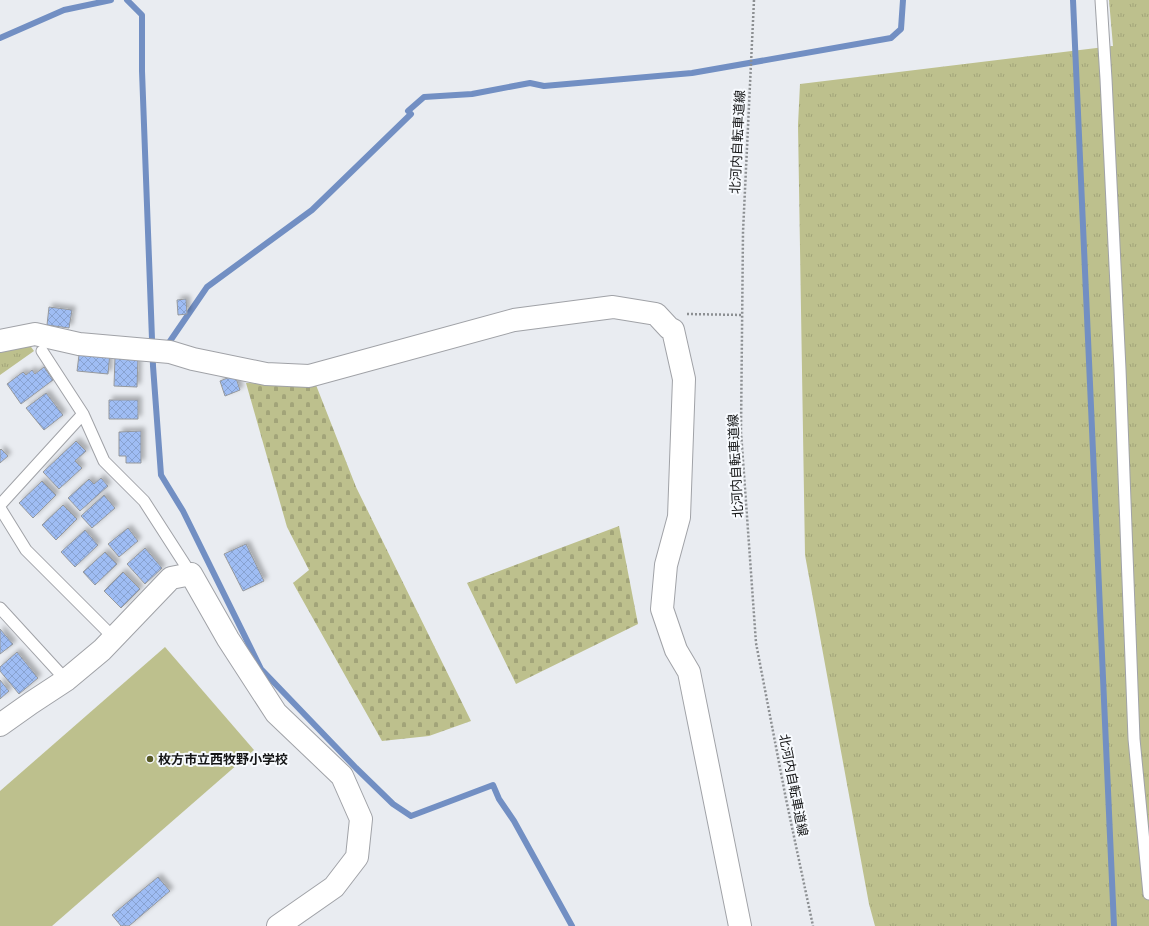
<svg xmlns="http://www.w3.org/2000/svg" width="1149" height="926" viewBox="0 0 1149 926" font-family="'PT Serif','Noto Sans JP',serif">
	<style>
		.grass { fill: url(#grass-tufts) }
		.cemetery { fill: url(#cemetery-stones) }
		.pitch { fill: #bdc08d }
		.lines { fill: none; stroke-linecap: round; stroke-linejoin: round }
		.stream { stroke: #728fc3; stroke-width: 6 }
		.building { fill: url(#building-cross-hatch); stroke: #96999d; filter: url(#shadow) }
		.lane-casing { stroke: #a0a2a7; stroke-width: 13 }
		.street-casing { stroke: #a0a2a7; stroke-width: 24 }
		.path { stroke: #8c8f92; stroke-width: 2.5; stroke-dasharray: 2 2; stroke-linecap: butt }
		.lane { stroke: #fff; stroke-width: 11 }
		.street { stroke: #fff; stroke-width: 22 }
		.poi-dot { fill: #585927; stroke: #f7fafe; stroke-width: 1.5 }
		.labels { text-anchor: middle; stroke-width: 4; stroke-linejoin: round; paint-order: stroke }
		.street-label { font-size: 13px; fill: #141516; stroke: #f7fafe }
		.poi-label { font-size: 13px; font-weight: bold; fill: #141516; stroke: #f7fafe; text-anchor: start }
	</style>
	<defs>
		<pattern id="grass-tufts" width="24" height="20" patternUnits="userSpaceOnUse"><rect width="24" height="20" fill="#bdc08d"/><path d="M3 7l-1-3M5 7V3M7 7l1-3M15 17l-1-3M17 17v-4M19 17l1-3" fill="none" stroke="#a2a479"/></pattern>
		<pattern id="cemetery-stones" width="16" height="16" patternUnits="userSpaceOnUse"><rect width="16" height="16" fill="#bdc08d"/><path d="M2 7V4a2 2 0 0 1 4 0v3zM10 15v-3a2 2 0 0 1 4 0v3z" fill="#a2a479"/></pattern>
		<pattern id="building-cross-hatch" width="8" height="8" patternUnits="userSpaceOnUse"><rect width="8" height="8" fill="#9fbdf4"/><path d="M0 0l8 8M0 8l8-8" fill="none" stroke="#88a2d0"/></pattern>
		<filter id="shadow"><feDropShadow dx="3.5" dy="-3.5" stdDeviation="2" flood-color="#0004"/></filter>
	</defs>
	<rect width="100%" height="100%" fill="#e9ecf1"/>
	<!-- grass -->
	<path class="grass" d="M1109,0H1149V926H875L869,904L805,555L798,125L800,84L1113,46Z
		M26,340L34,351L0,375V346Z"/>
	<!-- cemetery -->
	<path class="cemetery" d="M246,383L316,385L356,487L471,721L429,736L382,741L293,583L309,570L287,527Z
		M619,526L638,624L516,684L467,583Z"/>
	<!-- pitch -->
	<path class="pitch" d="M165,647L254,750L52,926H0V791Z"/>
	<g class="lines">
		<!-- stream -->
		<path class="stream" d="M127,0L142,15V71L153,366L161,475L183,511L261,669L356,768L393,804L411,816L493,785L499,799L514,821L572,926
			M1073,0L1114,926
			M0,38L64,10L111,0
			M166,347L207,287L312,210L411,114L408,111L424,97L472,94L530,83L544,86L692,73L891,38L901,29L903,0"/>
	</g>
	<!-- building -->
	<path class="building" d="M186,299L187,314L178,315L177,300Z
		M49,307L72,310L69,328L47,325Z
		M92,351L110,353L108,374L77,371L79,355L92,356Z
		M115,357L138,358L137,387L114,386Z
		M44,367L53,380L21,404L7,384L23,372L26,375L32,370L35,374Z
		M235,375L240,390L225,396L220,381Z
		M46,393L63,415L44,430L26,408Z
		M109,400H138V419H109Z
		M141,431V463H126V456H119V432Z
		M76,441L86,451L75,461L82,468L59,489L43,472Z
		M1,449L8,456L0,463V450Z
		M101,478L108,486L80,511L68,498L89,479L94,484Z
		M42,481L56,495L33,518L19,503Z
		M104,495L115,508L92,528L81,516Z
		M63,505L77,519L56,540L42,525Z
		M128,528L138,541L119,557L108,544Z
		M85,530L98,545L75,567L61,552Z
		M246,544L264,581L243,591L224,554Z
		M145,548L162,568L145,584L127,564Z
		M105,552L117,564L95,585L83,572Z
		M123,572L140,589L121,608L104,591Z
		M0,629L13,644L0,654Z
		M17,652L38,678L19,694L0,671V667Z
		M0,680L9,691L0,699Z
		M158,877L170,891L129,926H121L112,915Z"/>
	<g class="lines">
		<!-- lane casing -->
		<g class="lane-casing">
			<path id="lane" d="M1101,0L1106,79L1120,369L1134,739L1149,894
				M42,351L83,414L104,461L144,501L191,574
				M0,505L83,414
				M0,508L26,550L114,638
				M0,608L66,680"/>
		</g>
		<!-- street casing -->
		<g class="street-casing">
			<path id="street" d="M0,341L35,334L79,344L170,352L193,359L266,374L309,376L514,320L613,307L656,314L669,328L673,330L684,379L679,517L666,565L662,609L676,650L689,672L740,926
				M0,725L31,703L66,680L102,650L171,578L191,574L228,639L276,713L342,776L361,819L357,857L334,887L278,926"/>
		</g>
		<!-- path -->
		<path class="path" d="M754,0L743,232L741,432L756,643L786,799L813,926
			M687,314L742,315"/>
		<!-- lane -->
		<use href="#lane" class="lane"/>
		<!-- street -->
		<use href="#street" class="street"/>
	</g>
	<!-- markers -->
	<circle class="poi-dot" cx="150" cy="759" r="4"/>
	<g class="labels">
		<!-- street labels -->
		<g class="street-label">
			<text transform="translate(737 142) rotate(-87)" y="5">北河内自転車道線</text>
			<text transform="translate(735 466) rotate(-93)" y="5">北河内自転車道線</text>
			<text transform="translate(794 785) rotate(79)" y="5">北河内自転車道線</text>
		</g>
		<!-- poi labels -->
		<g class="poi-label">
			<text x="158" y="764">枚方市立西牧野小学校</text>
		</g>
	</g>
</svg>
